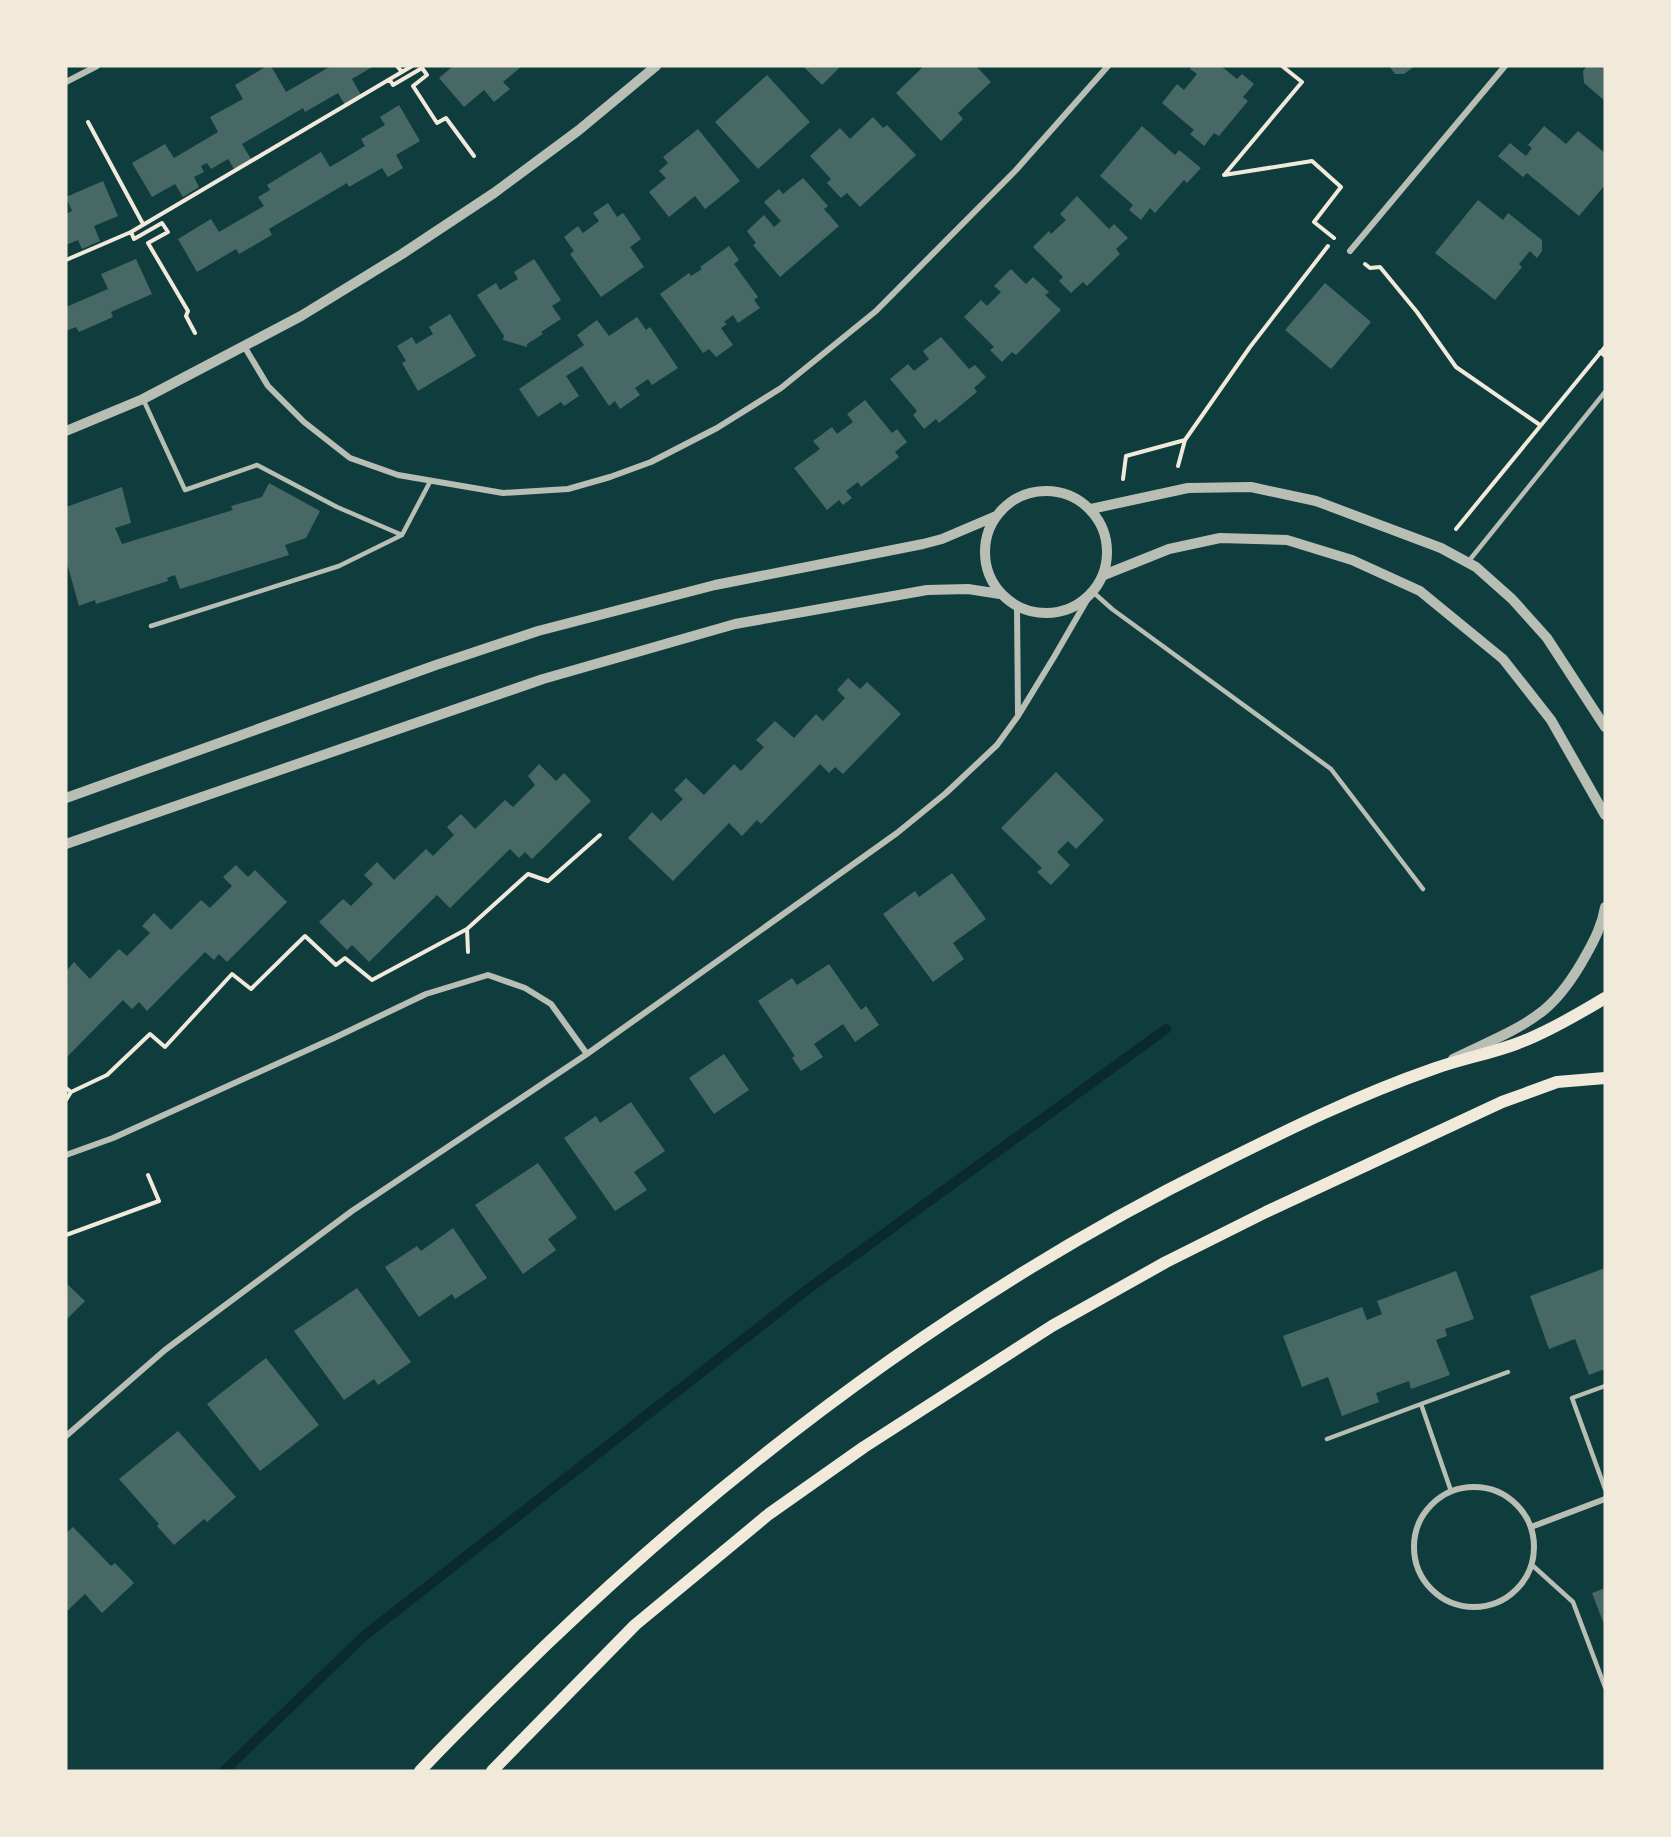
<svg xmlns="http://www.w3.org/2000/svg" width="1671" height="1837" viewBox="0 0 1671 1837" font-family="'Archivo Narrow',sans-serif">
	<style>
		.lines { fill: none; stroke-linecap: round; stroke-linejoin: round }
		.stream { stroke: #0a2a2b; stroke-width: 10 }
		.building { fill: #486865 }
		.path { stroke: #f1e9da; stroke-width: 4 }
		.service { stroke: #b8beb3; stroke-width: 4.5 }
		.minor { stroke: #b8beb3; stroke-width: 6 }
		.tertiary { stroke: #b8beb3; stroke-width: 10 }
		.secondary { stroke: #f1e9da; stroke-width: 12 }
	</style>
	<rect width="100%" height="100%" fill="#0f3d3e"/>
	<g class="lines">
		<!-- stream -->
		<path class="stream" d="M224,1771L364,1636L808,1289L1166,1029"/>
	</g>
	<!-- building -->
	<path class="building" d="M267,66H271L286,92L331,66H374L352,79L361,95L345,105L338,93L305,112L303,108L242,144L251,159L234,169L228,159L211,169L207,163L201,166L204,172L194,177L199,187L183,197L175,184L152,197L132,163L165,144L174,158L218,132L210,117L243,99L235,85Z
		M453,66H522L503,82L510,89L494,102L484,90L464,107L439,78Z
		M803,66H841L822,85Z
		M924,66H976L991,82L958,113L963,119L941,141L896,93Z
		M1192,66H1221L1237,79L1242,74L1254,84L1243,97L1248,101L1219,136L1214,133L1204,146L1190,134L1194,130L1162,103L1177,84L1184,90L1197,74L1190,69Z
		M1389,66H1415L1404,74H1395Z
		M1587,66H1605V101L1584,83L1583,71Z
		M767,75L810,122L758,169L715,122Z
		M399,105L420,141L396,155L403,168L388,177L382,168L349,187L347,183L269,229L272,235L239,254L236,249L197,272L178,239L211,219L219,232L264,206L258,197L270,190L267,185L321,152L330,167L365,146L361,139L385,125L380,117Z
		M873,117L883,128L887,125L916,155L860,207L847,193L841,198L827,183L831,179L810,156L840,128L850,139Z
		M1142,126L1175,155L1179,150L1201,168L1187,183L1184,180L1155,213L1150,208L1141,220L1129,210L1133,205L1100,176Z
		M1544,126L1566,144L1578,131L1605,153V185L1579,216L1527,173L1523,177L1498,156L1510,143L1526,156L1532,148L1528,145Z
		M698,129L740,181L705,209L695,196L669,217L649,192L666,178L659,171L668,163L663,157Z
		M803,178L828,206L824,209L839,226L780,277L753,245L756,243L747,231L764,215L774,227L781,221L764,202L779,189L783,194Z
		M103,181L118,216L94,226L100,241L82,249L78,240L66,245V214L72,211L66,197Z
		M1077,196L1109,229L1114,224L1128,238L1116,249L1120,254L1087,286L1083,282L1071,293L1059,281L1063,277L1033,247L1049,231L1051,234L1066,220L1060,214Z
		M1478,200L1503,220L1508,213L1542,240V251L1537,258L1530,251L1519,264L1522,267L1495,300L1435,253Z
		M608,203L617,217L623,213L641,239L630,247L644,267L601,297L570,254L574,251L564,237L578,226L583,233L599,221L593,213Z
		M729,246L739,260L734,264L758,297L754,300L760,308L738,323L733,315L724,322L727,324L721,328L733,345L716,357L709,349L703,353L660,294L689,273L691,276L702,269L700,267Z
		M136,259L152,294L111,312L113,317L79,332L76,327L66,331V307L108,289L101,274Z
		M534,259L561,300L552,306L561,319L541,332L543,334L527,344V347L503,340L504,336L477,295L496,283L500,290L518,279L514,272Z
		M1011,269L1026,284L1033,277L1049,292L1045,295L1061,310L1016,355L1012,352L1002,362L990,350L994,347L964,317L981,300L987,306L1001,292L994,286Z
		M1325,283L1371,322L1331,369L1285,330Z
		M450,314L476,356L418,391L402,363L406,361L397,346L412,337L416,344L433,334L429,327Z
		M637,317L646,330L650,327L678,368L652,385L648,379L635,388L640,395L620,409L615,401L609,406L582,366L566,376L579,396L564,406L561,402L538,417L519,389L584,345L577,335L597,320L609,336Z
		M941,337L969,369L975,365L986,377L974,388L977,392L939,423L936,419L924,429L913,415L917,411L890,379L908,364L914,371L929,359L923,351Z
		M865,400L892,433L897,429L907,442L895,452L899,457L861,487L858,482L846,491L852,498L843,505L839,500L827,510L794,468L820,449L813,441L832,427L837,434L853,422L847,414Z
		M269,483L320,511L306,538L285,545L289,555L180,589L175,575L167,578L168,581L96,604L95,600L79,606L66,560V507L122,487L131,523L115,528L122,544L233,510L231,506L262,497Z
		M848,678L860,689L867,682L901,714L843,774L835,767L829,773L820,764L761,824L757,820L742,836L729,823L673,881L628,838L652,812L661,821L683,799L674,790L686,778L704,795L734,764L741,771L764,747L756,740L775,721L794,738L816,714L823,721L845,698L837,690Z
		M539,764L556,781L564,773L591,801L532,859L525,852L519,858L510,849L450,908L437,895L369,962L352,945L347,950L319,922L343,899L351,906L373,884L364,875L377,862L394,880L426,849L433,856L454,835L447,827L461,814L475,829L505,800L513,807L535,785L528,776Z
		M1056,772L1104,820L1076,849L1068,841L1057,852L1070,865L1051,885L1037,872L1042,868L1001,828Z
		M236,865L248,877L255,870L287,902L227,962L219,954L214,960L205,952L147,1011L139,1002L132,1009L123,1000L66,1058V985L68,983L66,981V971L74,962L90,979L119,949L127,956L150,933L142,926L154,913L171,930L201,900L210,908L232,886L223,877Z
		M952,873L986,919L953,943L964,959L933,982L883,914L915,891L919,897Z
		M829,964L861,1010L866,1006L879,1025L855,1042L843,1024L814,1044L823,1057L801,1071L792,1058L795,1056L758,1001L792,978L797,985Z
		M724,1054L749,1090L714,1114L689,1078Z
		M631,1102L665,1151L634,1172L647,1190L615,1211L564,1138L596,1116L600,1123Z
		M538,1163L577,1218L548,1239L556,1250L523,1274L475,1205Z
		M453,1228L487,1278L455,1299L452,1294L419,1317L385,1267L417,1246L421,1251Z
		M1605,1268V1369L1589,1375L1575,1339L1549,1349L1530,1296Z
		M1456,1271L1474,1319L1445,1329L1447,1336L1436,1340L1450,1375L1411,1389L1409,1381L1376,1393L1379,1402L1342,1416L1328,1377L1302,1387L1283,1336L1362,1307L1367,1320L1382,1314L1377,1301Z
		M66,1283L85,1301L66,1320Z
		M357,1288L411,1362L378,1385L374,1379L344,1400L294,1331Z
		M266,1358L319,1425L260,1471L207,1404Z
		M178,1431L236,1497L207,1522L204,1519L174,1545L157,1526L159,1524L119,1479Z
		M73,1527L111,1566L115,1563L134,1583L102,1613L85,1594L66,1612V1533Z
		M1605,1588V1627L1592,1593Z"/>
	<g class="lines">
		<!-- path -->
		<path class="path" d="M397,66L402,72
			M390,80L393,85L422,68L427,75L413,86L437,123L446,118L474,156
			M88,122L143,224
			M1225,174L1302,82L1282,66
			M1224,175L1312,161L1341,187L1314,222L1334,238
			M131,232L134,239L162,223L168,232L148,243L188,311L186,316L195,333
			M66,260L131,232L412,66
			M1365,264L1370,268L1380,267L1417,312L1456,367L1540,425
			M1600,352L1605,356
			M1178,466L1185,440
			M1123,479L1126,456L1185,440L1250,347L1328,246
			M1456,529L1605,347
			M468,952L467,929L528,874L548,881L600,835
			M66,1088L71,1092
			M66,1100L71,1092L107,1075L150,1034L165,1047L232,974L251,989L305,936L336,965L345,958L372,980L467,929
			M66,1235L159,1201L148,1175"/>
		<!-- service -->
		<path class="service" d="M143,399L185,490L257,465L337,507L402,535
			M1468,562L1605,392
			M1093,592L1112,609L1331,769L1423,889
			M151,626L339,566L402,535L431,480
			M1605,1386L1572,1398L1605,1489
			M1327,1439L1421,1404
			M1451,1491L1421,1404L1508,1372
			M1532,1565L1573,1602L1605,1687"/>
		<!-- minor -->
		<path class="minor" d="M66,82L97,66
			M1350,251L1505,66
			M244,346L268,386L304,422L350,458L398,475L503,493L568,489L610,477L651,462L717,428L781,388L876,311L1016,170L1108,66
			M1017,607L1018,714
			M66,1155L113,1138L334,1038L426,994L488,975L525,988L551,1004L587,1054
			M66,1436L165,1350L352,1211L587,1054L897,833L946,793L997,745L1018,716L1054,657L1087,600
			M1414 1547a60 60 0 1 1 120 0a60 60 0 1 1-120 0Z
			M1531,1527L1605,1499"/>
		<!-- tertiary -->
		<path class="tertiary" d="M66,431L143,399L244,346L301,316L402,254L494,193L579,130L656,66
			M985 552a61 61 0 1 1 122 0a61 61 0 1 1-122 0Z
			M1091,509L1188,488L1251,487L1316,501L1441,548L1476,567L1512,599L1547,638L1605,727
			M1104,575L1169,549L1220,538L1287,540L1352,560L1420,591L1503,659L1551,720L1605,815
			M66,798L436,665L538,631L715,585L923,544L942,539L996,516
			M66,844L543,679L735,624L927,590L968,589L1000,594
			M1453,1059C1483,1044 1518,1031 1544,1010C1562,995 1575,975 1586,955C1595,939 1602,925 1605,907"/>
		<!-- secondary -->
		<path class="secondary" d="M420,1771C461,1727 504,1686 547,1644C746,1454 970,1287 1217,1165C1287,1130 1358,1095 1433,1069C1460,1059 1489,1054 1516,1044C1546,1033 1577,1015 1605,998
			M492,1771L635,1625L769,1514L864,1447L1052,1326L1166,1262L1266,1212L1502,1102L1557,1082L1605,1078"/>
	</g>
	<!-- border -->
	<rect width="1671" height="1837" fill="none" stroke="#f1e9da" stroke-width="135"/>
</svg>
